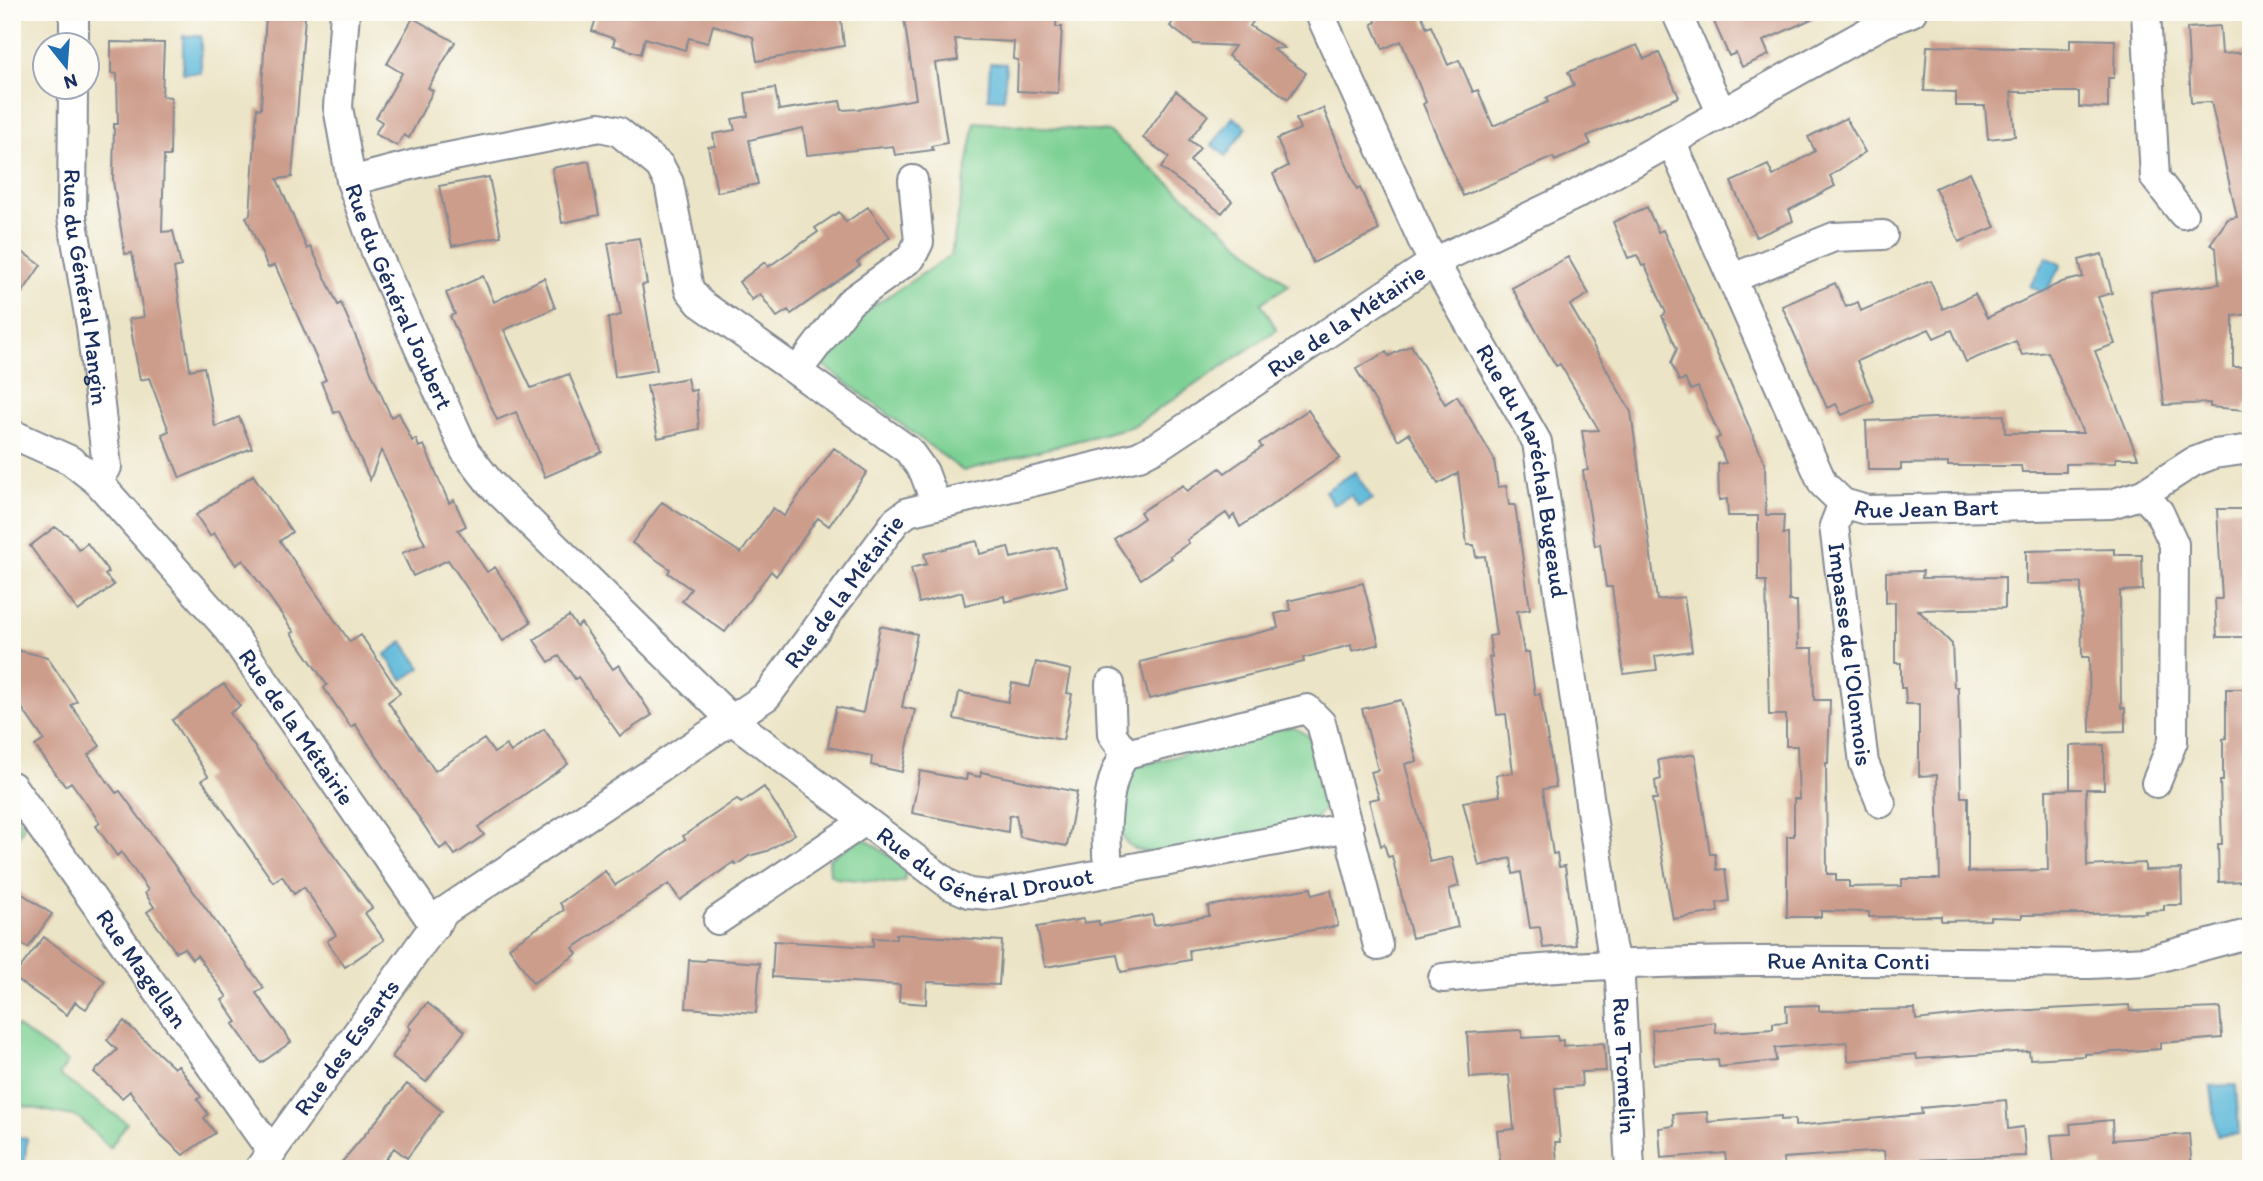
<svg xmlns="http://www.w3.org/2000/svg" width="2263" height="1181" viewBox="0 0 2263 1181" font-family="Itim,sans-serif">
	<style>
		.green { fill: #7cd093; stroke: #4c8078; stroke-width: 2 }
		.water { fill: #5bb8d9; stroke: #3b749c; stroke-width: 2 }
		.building { fill: #cd9d8c }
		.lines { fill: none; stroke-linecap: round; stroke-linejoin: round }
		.street-casing { stroke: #848a92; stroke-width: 32 }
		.street { stroke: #fff; stroke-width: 28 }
		.labels { text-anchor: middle; stroke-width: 5; stroke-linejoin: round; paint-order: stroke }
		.street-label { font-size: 24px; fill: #1b2f5e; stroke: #fdfcf7 }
	</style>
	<rect width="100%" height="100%" fill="#fdfcf7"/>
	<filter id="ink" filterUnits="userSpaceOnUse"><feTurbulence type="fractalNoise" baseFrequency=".0143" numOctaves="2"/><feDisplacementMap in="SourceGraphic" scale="14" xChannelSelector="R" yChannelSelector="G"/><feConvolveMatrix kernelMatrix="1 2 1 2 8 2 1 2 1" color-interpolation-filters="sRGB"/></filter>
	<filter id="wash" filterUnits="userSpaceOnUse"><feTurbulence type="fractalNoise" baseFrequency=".00686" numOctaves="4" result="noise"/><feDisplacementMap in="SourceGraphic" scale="28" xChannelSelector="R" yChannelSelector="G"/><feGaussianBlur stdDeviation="1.57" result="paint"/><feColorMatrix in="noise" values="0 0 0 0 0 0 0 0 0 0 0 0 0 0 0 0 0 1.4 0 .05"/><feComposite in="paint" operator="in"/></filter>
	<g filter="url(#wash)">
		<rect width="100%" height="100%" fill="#ece4c6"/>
		<!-- green -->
		<path class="green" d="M975,122L1109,132L1289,285L1261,303L1277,330L1133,426L963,471L823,365L864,312L951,255Z
			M1293,727L1310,737L1327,805L1311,824L1155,853C1149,852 1139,851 1133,848C1109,835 1122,782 1136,767L1276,729Z
			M12,809L24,827L12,846Z
			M859,840H867L902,865L906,870L904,881L894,883L837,878L830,874L829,859Z
			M12,1023L68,1062L59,1075L127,1123L110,1148L78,1117L12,1104Z"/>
		<!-- water -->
		<path class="water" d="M183,36H201V73H183Z
			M990,63L1006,64L1004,99L988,98Z
			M1233,117L1247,127L1226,156L1212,145Z
			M2047,257L2061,265L2045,294L2030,286Z
			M1355,472L1372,499L1359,507L1351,495L1334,505L1325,491Z
			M403,642L421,668L403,680L385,655Z
			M2236,1085L2239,1134L2217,1136L2211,1086Z
			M12,1136L27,1138L24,1169H12Z"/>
		<g id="blocks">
			<!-- building -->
			<path class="building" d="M266,12H301L300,17H305L292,177L277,179L307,249L311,247L338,305L341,303L391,417L399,413L412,441L416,439L419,447L424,445L449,503L454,500L466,526L458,530L487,572L495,567L531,622L503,641L448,560L413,576L402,553L425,544L381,450L370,480L339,411L334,413L321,382L326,380L275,265L268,268L246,217L250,215L257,108L261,109Z
				M598,12H840L844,46L757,61L753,37L713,25L708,43L689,38L685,50L645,38L641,54L613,45L615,39L592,31Z
				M903,12H1057L1056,27H1062L1058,93L1017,91L1018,60L1013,59L1014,42L955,39L958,60L935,63L947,143L931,146L933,150L895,155L893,146L807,155L803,128L749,140L758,184L717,192L708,147L715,146L713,134L735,130L732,119L748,116L745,93L775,88L779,110L840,101L842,110L861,109L916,99Z
				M1180,12H1260L1250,26L1284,48L1273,49L1306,73L1288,99L1228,56L1235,46L1194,44L1170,26Z
				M1373,12H1420L1427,28L1431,26L1448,65L1459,60L1473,92L1478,90L1493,126L1548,102L1546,98L1574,85L1568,72L1637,45L1644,59L1659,53L1679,97L1587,136L1591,144L1555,161L1553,157L1463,196L1423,104L1426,102L1401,41L1383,49L1372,24L1376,22Z
				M1735,12H1827L1763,41L1769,55L1742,67L1736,53L1729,56L1714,22Z
				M413,18L455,42L428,88L433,91L409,138L404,135L397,146L375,134L382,122L376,118L402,73L387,64Z
				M2220,26L2222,54L2251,52V314L2233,316V367H2251V403H2245V410L2210,407V403L2164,405L2151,292L2219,284L2216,248L2210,244L2228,219L2237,217L2211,102L2191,103L2187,28Z
				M2070,39L2115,40L2114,78H2108V108L2079,107V92H2011L2015,136L1988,139L1985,106H1956V92L1924,91L1927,46L2070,49Z
				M111,42L164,43L162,96L171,97L170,156H164L162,232L173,231L181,266L174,268L190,370L204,367L215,427L239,417L252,448L180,478L162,434L169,431L149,378L140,380L129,319L144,317L132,253L125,254L113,181L114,124H118L117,74L111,73Z
				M1176,91L1208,115L1189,140L1200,148L1190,161L1232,201L1222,213L1161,168L1169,157L1143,138Z
				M1323,108L1357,190L1360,188L1379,230L1313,263L1273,174L1288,166L1277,139L1300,129L1296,119Z
				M1846,118L1865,152L1830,176L1835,186L1789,210L1793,221L1756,237L1731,182L1768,165L1773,176L1815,151L1808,137Z
				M589,161L599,215L562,223L552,168Z
				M1970,172L1995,227L1959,242L1935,188Z
				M489,177L501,236L452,246L439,186Z
				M868,207L890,237L857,262L860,265L791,314L788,310L777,317L760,294L752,300L739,282L765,262L768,267L818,232L815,228L839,212L846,222Z
				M1647,207L1658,232L1663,230L1765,463L1766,515H1784L1783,534L1788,533L1789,601H1797L1798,648H1813L1814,700H1830L1828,763H1826L1827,874H1836V881H1849V887L1902,886V879H1940L1937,775L1919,776V704H1906L1905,688H1901V663H1895V602L1886,603V572L1923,571L1922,578L2005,577V608L1918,610L1952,644L1954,687H1958L1961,797H1968V872L2048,870L2046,790L2082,789H2070V746L2104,745V789H2086L2087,866L2145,863V870L2181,869L2182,905H2164V910L2145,911L2146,913L2022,915V918L1990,917V920L1941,921V916L1869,917V912L1821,911V917H1787V836H1794V799H1799L1797,746H1786V715H1769L1766,581H1758V516H1728L1727,499L1719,500L1718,464L1726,463L1716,439L1720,437L1698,387L1691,390L1685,379L1679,381L1671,363L1677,349L1662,316L1666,313L1645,265L1642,266L1637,255L1628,258L1613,222Z
				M639,238L647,284L642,285L657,370L615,377L608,318L621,315L608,243Z
				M12,245L41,265L12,308Z
				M2102,254L2112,293L2098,297L2115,344L2095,351L2138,458H2116V463L2066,464V472H2022L2021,466H1948V463L1901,464V470H1868L1866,421L2004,415L2005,433H2083L2048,352L2022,355L2016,341L1966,362L1952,330L1934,338L1929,329L1857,361L1874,401L1842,415L1836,404L1827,408L1782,306L1835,283L1846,307L1858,302L1861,311L1930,281L1943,309L1975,294L1987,318L2062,282L2083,277L2079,260Z
				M1568,257L1589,294L1570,305L1631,412L1657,600L1684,597L1692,651L1655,656L1657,670L1624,674L1612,587H1606L1600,544L1595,546L1583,471L1588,470L1582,431L1599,430L1560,364L1556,366L1512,288Z
				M483,276L494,302L544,278L555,308L504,330L531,388L569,374L602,452L545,477L516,412L497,420L450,316L455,314L446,293Z
				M1411,345L1445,404L1457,396L1494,459L1498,487L1506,486L1509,505H1515L1530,609L1517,611L1524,652H1529L1535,695L1540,694L1556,787L1543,789L1553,854L1557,853L1559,867L1565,866L1576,945L1543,948L1540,927L1530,928L1521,872L1513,874L1511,858L1479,866L1463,802L1500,796L1496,775L1513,773L1506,714L1497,715L1489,657H1492L1489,636L1496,635L1485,556L1476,557L1474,545H1467L1458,473L1438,484L1409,433L1398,440L1356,369L1386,352L1389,356Z
				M687,378L690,391L696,390L699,429L658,438L647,386Z
				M1308,410L1340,458L1240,527L1234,515L1230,519L1226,513L1187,540L1189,543L1170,556L1172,558L1141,579L1114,539L1144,518L1140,512L1183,485L1187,491L1220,468L1225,473L1262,447L1259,443Z
				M834,448L867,472L829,526L818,518L776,576L771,571L725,632L682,601L691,589L668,573L670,569L632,543L662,502L741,553L773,508L784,516Z
				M253,475L292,532L280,541L350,642L361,635L400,693L388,702L435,771L484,739L494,753L506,745L511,752L544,729L568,764L478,827L484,835L455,855L447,844L440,849L355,724L351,727L324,688L327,685L291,633L294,632L243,560L236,565L214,533L210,536L196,515Z
				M2217,509H2251V637H2217L2215,599H2222Z
				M55,527L69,536L79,550L87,543L109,572L105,575L114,585L78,611L30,546Z
				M977,541L980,554L1008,547L1011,558L1057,547L1067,586L1005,602L1004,596L965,605L962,592L919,603L911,568L927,564L924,554Z
				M2114,549V555H2142L2143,590L2120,591L2121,708H2125V731L2090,732L2089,657H2082L2081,583L2026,584V551Z
				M1363,583L1379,644L1352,651L1351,645L1303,658L1304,662L1149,699L1140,662L1278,628L1275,614L1291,610L1288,601Z
				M569,616L577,627L581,623L613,669L619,665L652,715L620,736L578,677L575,679L559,656L549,662L534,640Z
				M880,626L917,634L902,707L915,710L902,772L871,765L872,756L828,747L836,707L863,713Z
				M12,649L47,657L77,701L71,705L100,746L88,755L116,793L120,791L264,988L256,993L291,1042L261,1063L233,1024L237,1022L222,1000L227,997L197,955L192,959L184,948L176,952L147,912L154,907L145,893L148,890L121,852L117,856L96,826L100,823L71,782L65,786L35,746L44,740L12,694Z
				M1036,662L1071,670L1067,693L1072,694L1063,740L954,719L959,692L1008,702L1012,683L1030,687Z
				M224,684L240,706L230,713L372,908L365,913L384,940L345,967L327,941L336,935L304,887L294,894L282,876L273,882L202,780L208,776L172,720Z
				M2226,689H2251V881L2219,882L2218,844H2222L2220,781H2223V739L2226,738Z
				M1401,700L1417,761L1405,764L1430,862L1452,857L1459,886L1449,889L1458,927L1412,938L1392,856L1388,857L1384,844L1381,846L1369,800L1379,798L1371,772L1378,770L1362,709Z
				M1695,754L1710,854H1715L1717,870L1725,869L1729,901L1717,903L1718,912L1673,919L1652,799H1657L1655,781L1661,779L1658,760Z
				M920,771L966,780L967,774L980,777L981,772L1077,792L1067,846L1020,837L1016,815L1009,816L1008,832L912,813Z
				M764,787L795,834L767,851L749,856L736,865L734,862L680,900L669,884L573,948L577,954L533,983L509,947L564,910L560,903L605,871L615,885L654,862L685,839L683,836L737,799L741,803Z
				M12,887L52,914L28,948L12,937Z
				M1311,888L1312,895L1331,890L1338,926L1189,950L1190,960L1121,972L1117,955L1045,967L1037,927L1083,919L1084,923L1099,921V925L1152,915L1154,925L1209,916L1208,906Z
				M896,934L1002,941L999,985L927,982L926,1004L899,1002L900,985L772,977L774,941L873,947V938L896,939Z
				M44,937L105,981L86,1009L75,1002L67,1015L13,977Z
				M706,959L760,963L756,1013L686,1008L689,960L705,961Z
				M427,1003L465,1031L426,1082L392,1057L411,1029L408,1026Z
				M1819,1005V1011L1915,1009L1916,1020L1991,1012L2129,1005L2130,1011L2220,1008L2222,1038L2160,1043V1049L2085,1054V1056L2030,1059L2029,1051L1917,1059L1916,1054L1848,1061L1847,1042L1775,1048L1776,1061L1719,1067L1718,1060L1654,1064L1652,1030L1715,1022L1716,1033L1773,1029V1023L1787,1022L1786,1006Z
				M124,1021L174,1068L178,1065L201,1097L197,1099L208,1114L204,1118L215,1133L183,1155L159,1133L130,1091L122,1098L94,1072L117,1050L107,1040Z
				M1522,1030V1038L1557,1036L1558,1041L1563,1040V1046L1604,1043L1606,1071L1581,1072L1582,1086L1555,1088L1560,1142H1555L1558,1169L1501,1168L1497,1131L1514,1129L1509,1075L1470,1078L1467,1033Z
				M407,1084L442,1111L407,1158L394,1148L378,1169H336Z
				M2006,1100L2008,1129L2023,1127L2026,1156L1885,1161L1884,1151L1783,1158L1784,1169H1727L1725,1153L1661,1158L1659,1128L1674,1126L1673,1114L1707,1112L1708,1122L1781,1116V1120L1795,1119V1126L1922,1114L1921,1108Z
				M2112,1120L2113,1140L2189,1134L2192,1169H2102V1162L2054,1165L2051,1135L2071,1134L2070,1124Z"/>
		</g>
	</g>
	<g filter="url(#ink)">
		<use href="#blocks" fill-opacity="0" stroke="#848a92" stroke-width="2"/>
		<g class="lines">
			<!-- street casing -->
			<g class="street-casing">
				<g id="street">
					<path d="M345,12L338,107L351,181"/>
					<path id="s1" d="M1319,12L1425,246L1537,442L1611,946L1620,980L1630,1169"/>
					<path d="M1676,12L1722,114"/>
					<path d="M2146,12L2155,178L2183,214"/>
					<path d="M74,46V12"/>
					<path id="s2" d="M73,88L72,217L91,326L107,467L98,482"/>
					<path id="s3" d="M1672,143L1823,484L1843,503L1867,510L2111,504L2143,494L2193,462L2214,454L2251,449"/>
					<path d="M1733,278L1834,237L1883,235"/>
					<path d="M798,370L850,302L911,258L919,242L913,180"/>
					<path id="s4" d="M12,434L70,460L98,482L229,630L435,926"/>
					<path d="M2143,494L2159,512L2174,544L2173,741L2156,783"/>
					<path id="s5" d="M1843,503L1834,526L1864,763L1881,803"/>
					<path id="s6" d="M936,504L924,472L908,450L700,303L689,289L669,183L660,166L618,131L600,127L419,163L351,181L376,252L465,451L490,483L732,720L950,885L969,893L989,895L1349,827"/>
					<path d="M1110,684L1112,734L1126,754"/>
					<path id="s7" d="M12,786L272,1152"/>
					<path d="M1109,872C1104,840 1105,780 1126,754L1307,709L1321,723L1378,946"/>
					<path d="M718,920L865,821"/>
					<path id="s8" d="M1443,978C1658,954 1874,961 2090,964L2146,961L2251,933"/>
					<path id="s9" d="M259,1169L445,911L767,696L896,521L908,512L1139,456L1160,445L1434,262L1575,195L1884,23L1912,12"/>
				</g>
			</g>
			<!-- street -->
			<use href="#street" class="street"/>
		</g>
	</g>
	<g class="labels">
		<!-- street labels -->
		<g class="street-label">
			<text dy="8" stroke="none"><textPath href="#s2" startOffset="200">Rue du Général Mangin</textPath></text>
			<text dy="8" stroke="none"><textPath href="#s6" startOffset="914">Rue du Général Joubert</textPath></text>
			<text dy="8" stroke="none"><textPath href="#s9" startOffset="1423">Rue de la Métairie</textPath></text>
			<text dy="8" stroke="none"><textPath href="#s1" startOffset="506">Rue du Maréchal Bugeaud</textPath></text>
			<text dy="8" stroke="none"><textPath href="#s3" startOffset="485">Rue Jean Bart</textPath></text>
			<text dy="8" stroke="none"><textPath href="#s9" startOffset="835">Rue de la Métairie</textPath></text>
			<text dy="8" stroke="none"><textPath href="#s5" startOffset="154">Impasse de l'Olonnois</textPath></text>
			<text dy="8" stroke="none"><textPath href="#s4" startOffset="415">Rue de la Métairie</textPath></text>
			<text dy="8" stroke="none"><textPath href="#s6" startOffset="1764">Rue du Général Drouot</textPath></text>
			<text dy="8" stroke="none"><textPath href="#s8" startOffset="406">Rue Anita Conti</textPath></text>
			<text dy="8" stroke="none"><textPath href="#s7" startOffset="224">Rue Magellan</textPath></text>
			<text dy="8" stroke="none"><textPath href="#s9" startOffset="150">Rue des Essarts</textPath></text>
			<text dy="8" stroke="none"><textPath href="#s1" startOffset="1113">Rue Tromelin</textPath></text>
		</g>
	</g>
	<!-- margin -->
	<rect width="2263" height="1181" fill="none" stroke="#fdfcf7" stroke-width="42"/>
	<!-- north arrow -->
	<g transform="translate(66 66) rotate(163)"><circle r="33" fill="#fdfcf7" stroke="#a3aaba" stroke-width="2"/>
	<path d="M0-5L12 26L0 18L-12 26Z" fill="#1f6fb2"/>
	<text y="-10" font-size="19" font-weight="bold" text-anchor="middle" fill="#1b2f5e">N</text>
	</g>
</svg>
